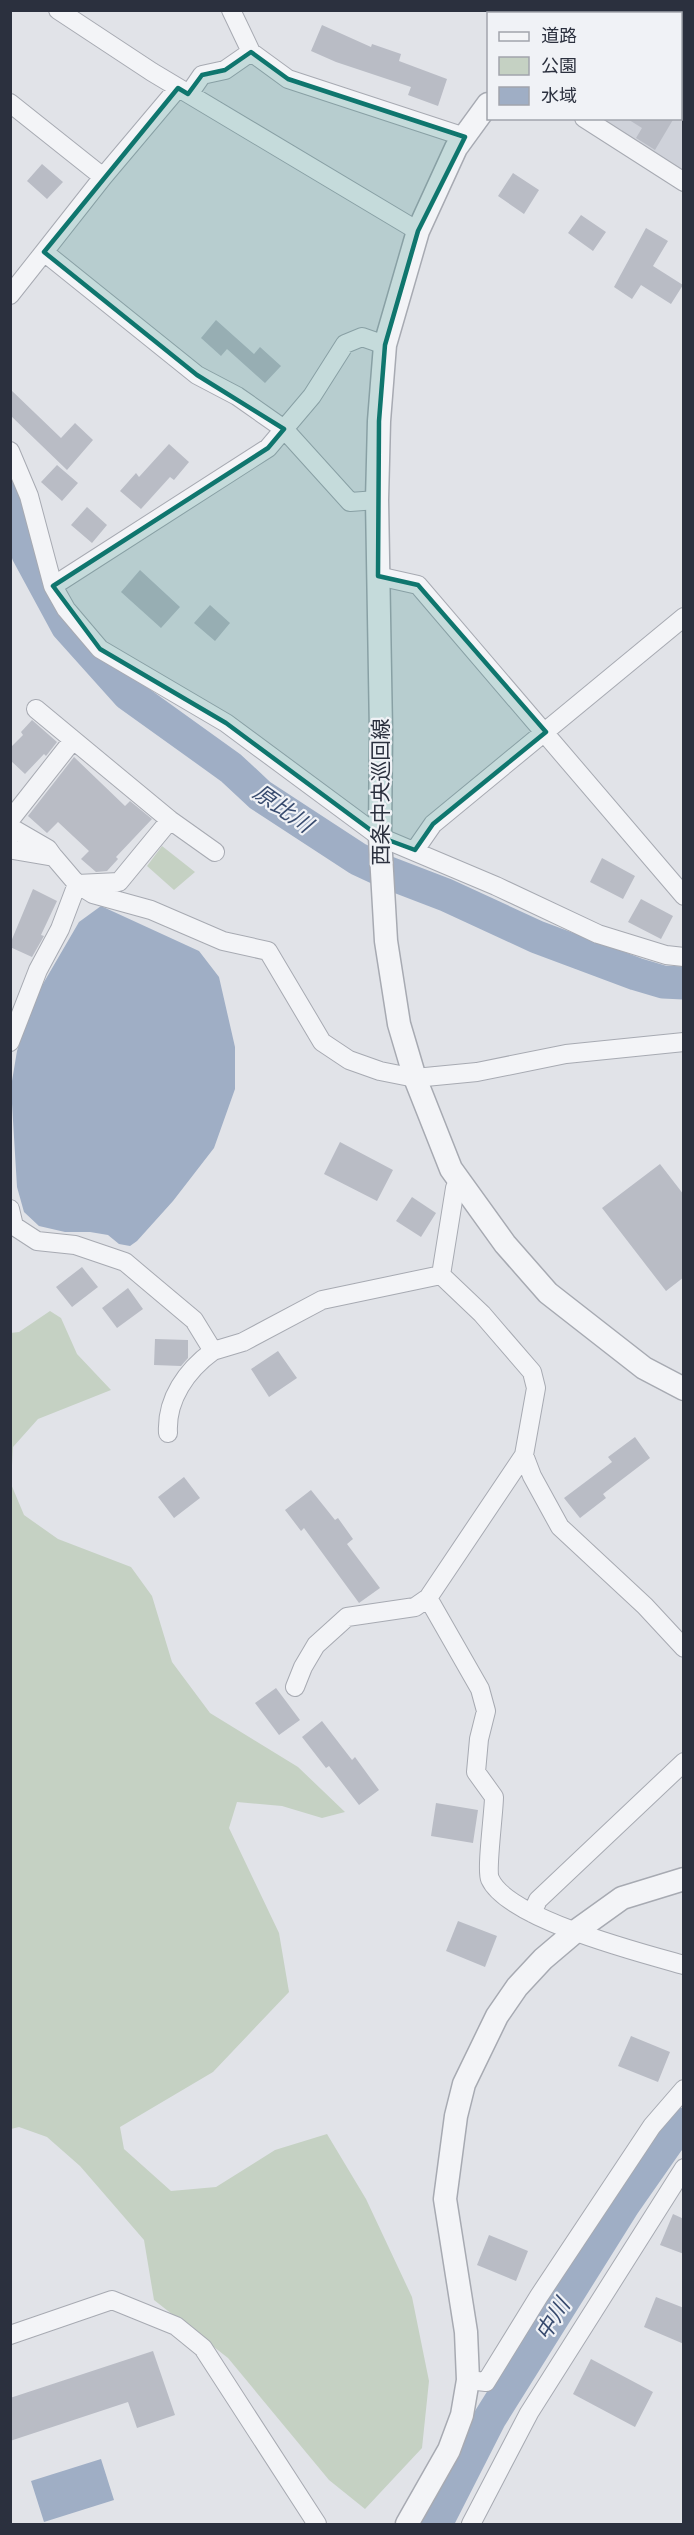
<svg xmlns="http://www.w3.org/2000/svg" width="694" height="2535" viewBox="0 0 694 2535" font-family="Raleway,'Noto Sans JP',sans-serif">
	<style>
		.built { fill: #cfd2da }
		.green { fill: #c5d1c3 }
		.water { fill: #9faec5 }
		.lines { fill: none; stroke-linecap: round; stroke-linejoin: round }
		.river { stroke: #9faec5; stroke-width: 33 }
		.building { fill: #b9bcc5 }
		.minor-casing { stroke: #a7aab2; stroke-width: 20 }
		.tertiary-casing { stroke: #a7aab2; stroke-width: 25 }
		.minor { stroke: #f3f4f7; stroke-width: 18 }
		.tertiary { stroke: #f3f4f7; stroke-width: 22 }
		.marked { fill: #0f766e; fill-opacity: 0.2; stroke: #0f766e; stroke-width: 4.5; stroke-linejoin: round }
		.labels { text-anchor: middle; stroke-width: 4.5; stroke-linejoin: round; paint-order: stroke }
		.street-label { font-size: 21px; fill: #2b303e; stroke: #f0f2f6 }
		.water-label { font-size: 22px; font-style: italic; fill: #394c6f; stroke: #f0f2f6 }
	</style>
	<rect width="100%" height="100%" fill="#e1e3e8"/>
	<!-- built -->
	<path class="built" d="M594,10L683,11V181L588,119L680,118V14L590,13Z"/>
	<!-- green -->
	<path class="green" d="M162,846L195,872L174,890L147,866Z
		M50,1311L61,1318L77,1354L111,1390L38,1419L13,1447L11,1484L24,1515L58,1539L131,1567L152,1596L172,1662L210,1713L298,1767L345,1812L322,1818L282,1806L237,1802L229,1828L279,1933L289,1992L213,2072L120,2127L124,2149L171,2191L216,2187L275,2150L327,2134L366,2199L412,2297L429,2381L422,2448L365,2509L329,2480L228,2358L154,2300L144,2240L80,2166L47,2137L19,2127L11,2129L10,1333L19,1332Z"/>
	<!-- water -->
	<path class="water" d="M101,906L199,951L219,977L235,1047V1089L214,1148L173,1201L137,1241L130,1246L119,1244L108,1235L90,1232H65L39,1226L24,1212L17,1187L11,1087L17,1051L33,1001L79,922Z
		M101,2459L114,2500L44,2522L31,2481Z"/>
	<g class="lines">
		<!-- river -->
		<path class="river" d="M10,482L28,554L67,626L128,694L231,768L260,795L358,859L386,872L446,895L537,937L636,974L663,982L684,983
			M436,2524L490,2418L624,2204L668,2141L684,2124"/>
	</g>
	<!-- building -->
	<path class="building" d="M322,25L371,47L372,44L401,54L399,61L447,79L438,106L408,95L411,87L336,62L311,51Z
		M626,118H674L655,150L636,138L642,128Z
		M42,164L63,182L47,199L27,181Z
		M513,173L539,190L524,214L498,196Z
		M581,215L606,232L593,251L568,233Z
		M646,228L668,241L653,266L683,285L671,304L641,285L632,299L614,287Z
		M216,320L254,354L260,347L281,366L265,383L227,349L221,356L201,338Z
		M10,389L61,438L75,423L93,440L67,470L10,415Z
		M169,444L189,462L174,480L170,477L141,509L120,491L136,473L139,477Z
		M57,465L78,483L62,501L41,482Z
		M87,507L107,525L92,543L71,525Z
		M140,570L180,607L161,628L121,592Z
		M210,605L230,623L215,641L194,623Z
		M32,720L57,742L46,756L44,754L25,774L10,760V748L23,735L21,732Z
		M74,757L125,806L130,801L152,819L116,857L118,859L107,871L96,872L81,859L89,851L58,822L47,833L28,816Z
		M602,858L635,876L623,899L590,882Z
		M33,889L57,901L41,935L44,936L32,957L10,947V944Z
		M641,899L673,916L661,939L628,922Z
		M340,1142L393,1170L377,1201L324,1174Z
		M660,1164L684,1195V1277L666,1291L602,1208Z
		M412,1197L436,1213L421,1237L396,1221Z
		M82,1267L98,1287L72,1307L56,1287Z
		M128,1288L143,1309L117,1328L102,1308Z
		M155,1339L188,1340V1358L181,1366L154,1365Z
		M278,1351L297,1378L269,1397L251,1369Z
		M635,1437L650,1458L603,1494L606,1498L580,1518L564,1498L612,1462L608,1457Z
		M184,1477L200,1498L174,1518L158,1497Z
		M311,1490L335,1520L338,1518L353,1539L347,1544L380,1588L359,1603L304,1528L301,1531L285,1510Z
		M276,1688L300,1720L279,1735L255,1703Z
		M322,1721L352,1760L355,1757L379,1790L359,1805L329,1766L326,1768L302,1737Z
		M436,1803L478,1810L473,1843L431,1836Z
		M458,1921L497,1936L485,1967L446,1951Z
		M631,2036L670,2052L658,2082L618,2066Z
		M673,2214L684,2219V2254L660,2245Z
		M489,2235L528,2251L516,2281L477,2265Z
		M656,2297L684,2308V2344L644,2327Z
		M153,2351L175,2415L137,2428L128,2402L10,2441V2398Z
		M591,2359L653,2392L635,2427L573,2394Z"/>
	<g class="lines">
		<!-- minor casing -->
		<g class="minor-casing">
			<path id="minor" d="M58,10L152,72L418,231
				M231,10L251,52L288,79L465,137
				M178,88L103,177L44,252L197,375L237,396L284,429L350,502L377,500
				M189,94L202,75L225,70L251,52
				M10,103L103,177
				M584,118L684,182
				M10,295L44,252
				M10,451L29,496L53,586L66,609L100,649L226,723L380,837L496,886L598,934L666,955L684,957
				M378,576L418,585L684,896
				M53,586L268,448L312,396L345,344L362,337L385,345
				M36,709L170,820L215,852
				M10,820L73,740
				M10,827L48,849L53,856
				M10,847L13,850L54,857L77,884L93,894L151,910L223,941L268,951L322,1042L349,1060L380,1071L415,1078L477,1072L566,1054L684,1042
				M415,850L433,824L684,617
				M77,884L119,882L170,820
				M10,1042L38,970L60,929L77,884
				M10,1209L14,1226L37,1241L75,1245L125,1262L194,1320L213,1351L243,1342L322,1300L441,1275
				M441,1275L482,1314L532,1372L536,1388L524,1455L428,1598L480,1689L486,1711L479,1739L476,1772L494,1797C494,1811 486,1870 490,1879C508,1919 641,1953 684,1965
				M441,1275L455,1188L459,1180
				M168,1433C166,1399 187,1370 213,1351
				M524,1455L532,1476L560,1527L645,1606L684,1648
				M295,1687L303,1667L316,1645L347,1617L415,1607L428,1598
				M532,1913L538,1900L684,1762
				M10,2335L112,2300L176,2326L203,2348L317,2524
				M468,2380L486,2382L539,2296L652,2126L684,2089
				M471,2524L529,2413L684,2168"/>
		</g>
		<!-- tertiary casing -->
		<g class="tertiary-casing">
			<path id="tertiary" d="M574,14L577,10
				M488,104L456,148L418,231L385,345L379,421L377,500L381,732L380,837L386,941L399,1024L415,1078L451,1169L505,1244L548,1293L644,1368L684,1389
				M407,2524L449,2450L462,2415L468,2380L466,2332L445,2199L456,2116L464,2084L497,2016L517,1987L543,1959L576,1931L622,1898L684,1879"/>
		</g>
		<!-- minor -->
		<use href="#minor" class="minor"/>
		<!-- tertiary -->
		<use href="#tertiary" class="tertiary"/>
	</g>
	<!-- marked area -->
	<path class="marked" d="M251,52L288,79L465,137L418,231L385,345L379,421L378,576L418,585L546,732L433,824L415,850L380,837L226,723L100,649L53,586L268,448L284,429L197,375L44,252L178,88L188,94L202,75L225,70Z"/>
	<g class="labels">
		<!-- street labels -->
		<g class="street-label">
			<text transform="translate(381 792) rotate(-90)" y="7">西条中央巡回線</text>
		</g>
		<!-- water labels -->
		<g class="water-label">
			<text transform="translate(283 808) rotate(35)" y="8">原比川</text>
			<text transform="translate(552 2319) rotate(-58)" y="8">中川</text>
		</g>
	</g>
	<!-- border -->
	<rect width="694" height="2535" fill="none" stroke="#2b303e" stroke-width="24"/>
	<!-- legend -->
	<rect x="487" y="12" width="195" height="108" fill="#f0f2f6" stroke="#a1a4ac" stroke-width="1.5"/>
	<rect x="499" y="32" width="30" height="9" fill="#f3f4f7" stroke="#a1a4ac" stroke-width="1.5"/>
	<text x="541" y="42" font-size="18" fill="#2b303e">道路</text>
	<rect x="499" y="57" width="30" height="18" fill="#c5d1c3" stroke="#a1a4ac" stroke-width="1.5"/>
	<text x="541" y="72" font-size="18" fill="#2b303e">公園</text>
	<rect x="499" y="87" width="30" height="18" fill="#9faec5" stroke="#a1a4ac" stroke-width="1.5"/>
	<text x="541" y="102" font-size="18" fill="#2b303e">水域</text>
</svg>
